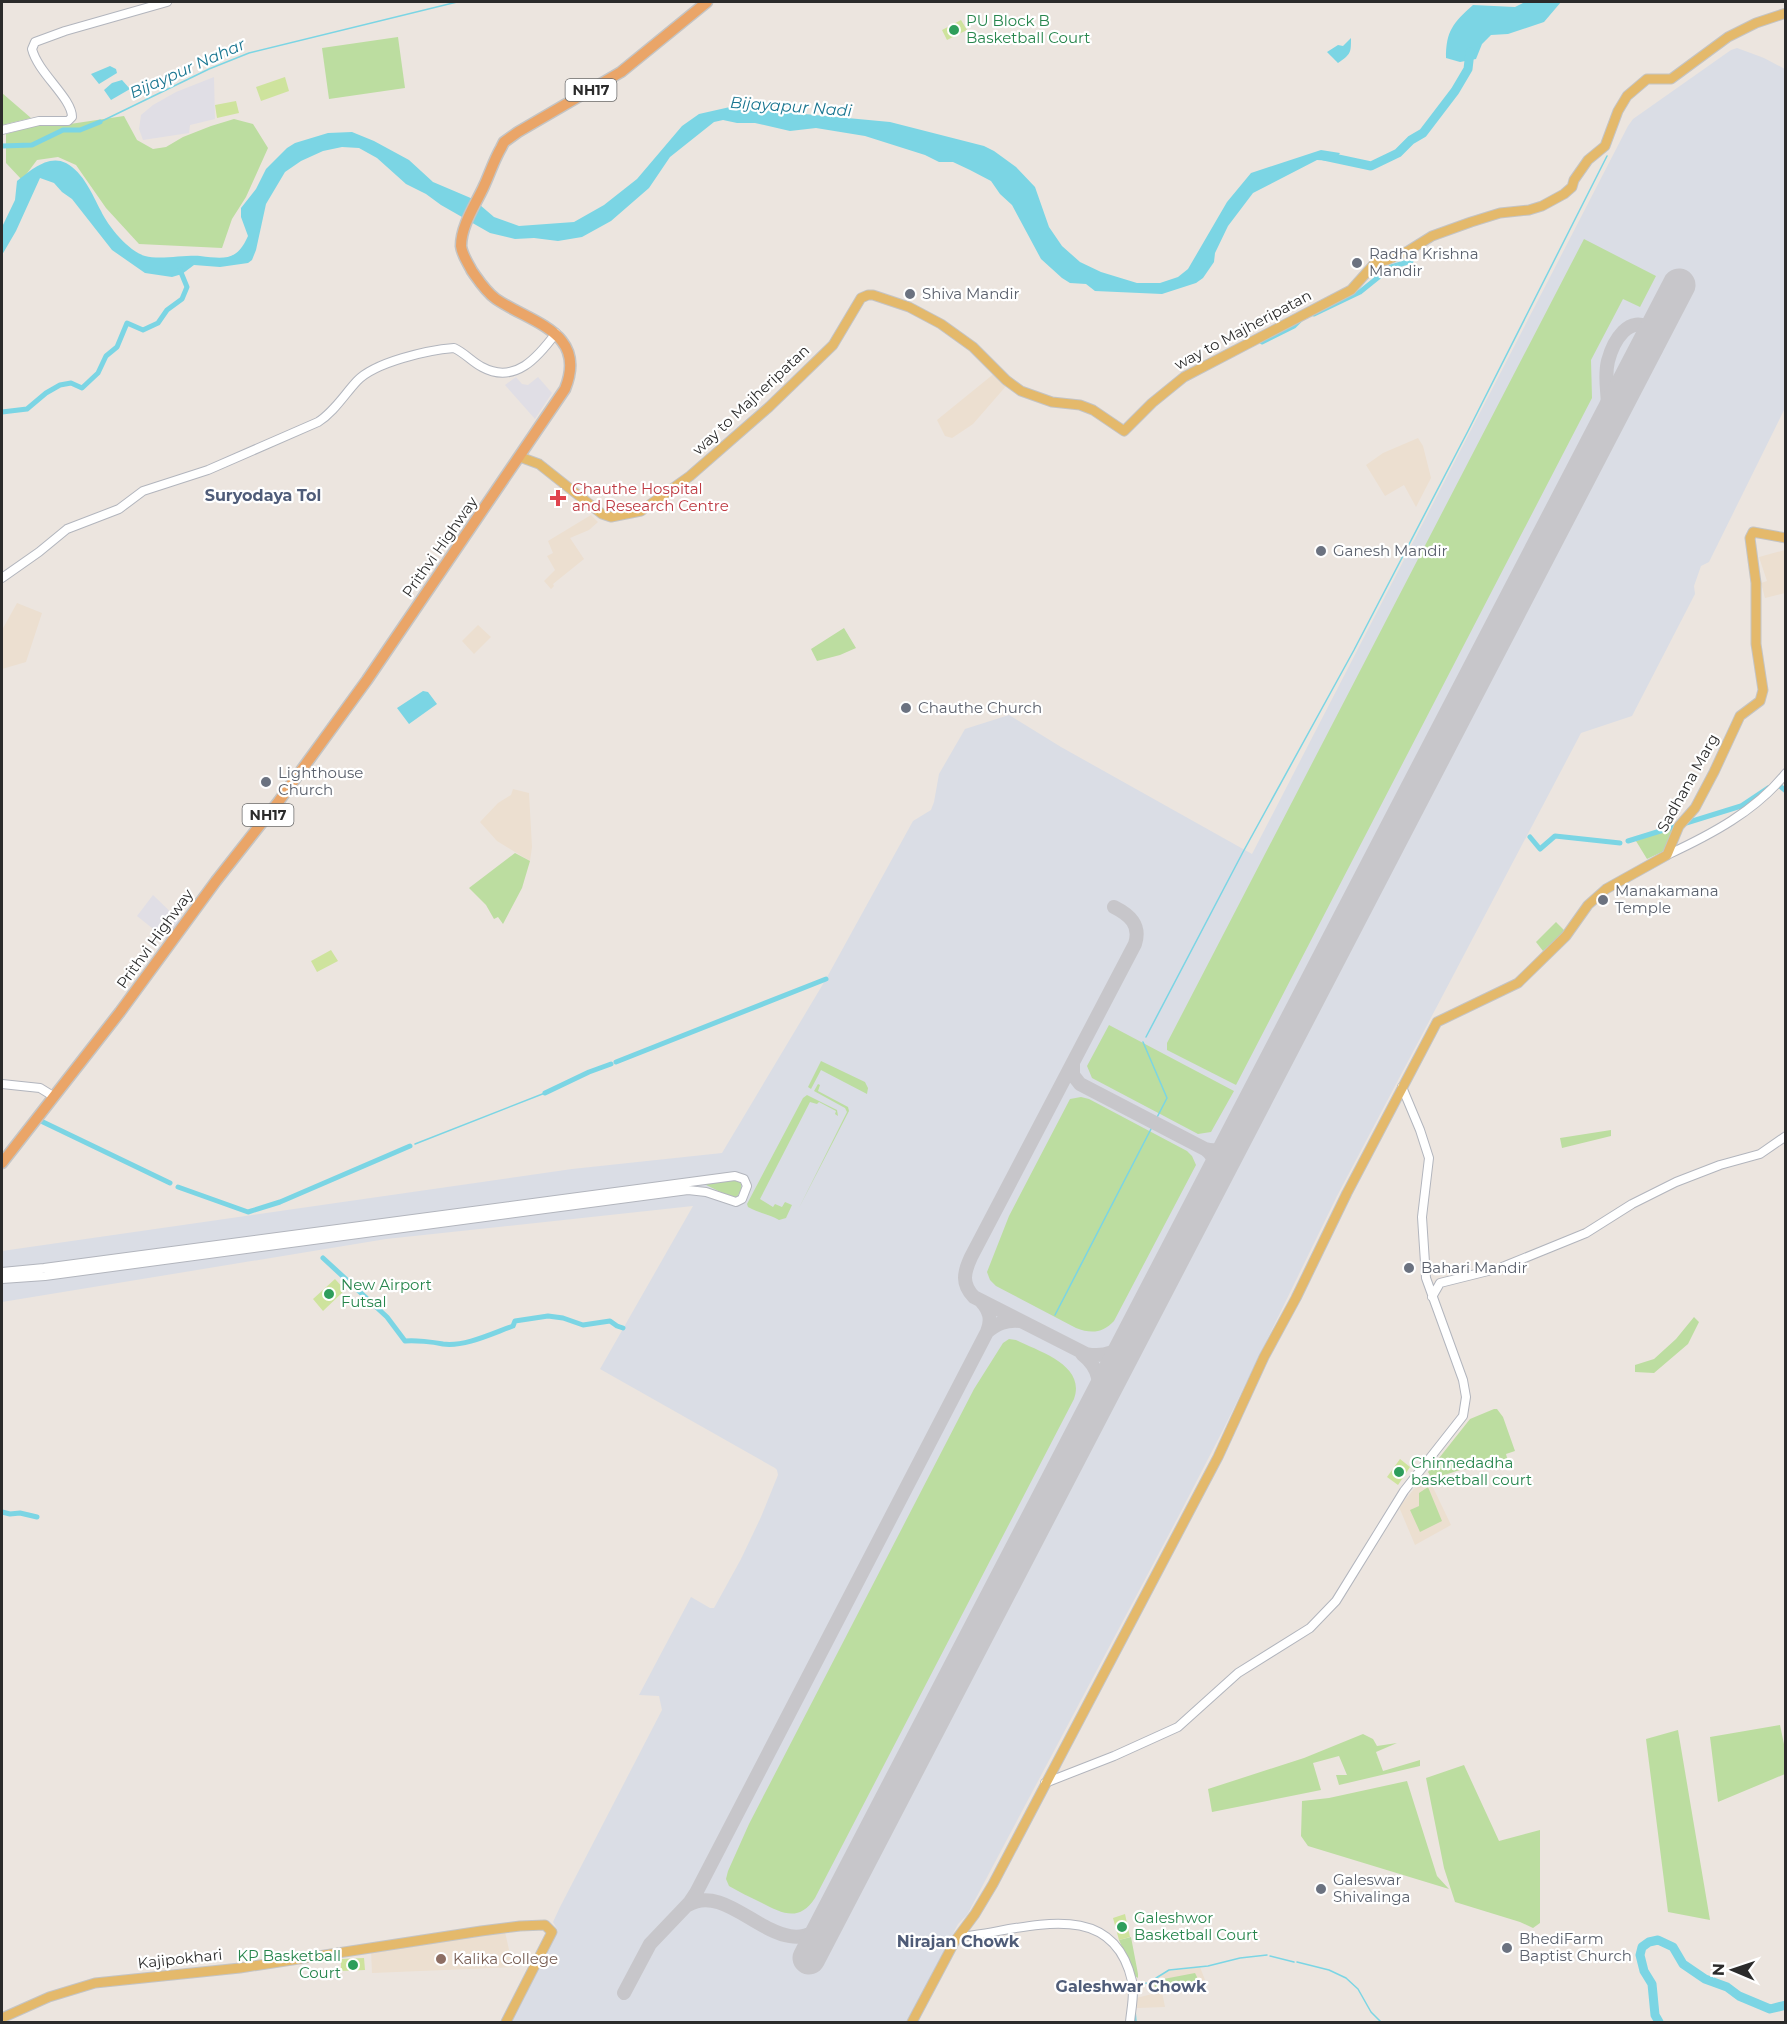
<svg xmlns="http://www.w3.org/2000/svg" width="1787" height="2024" viewBox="0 0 1787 2024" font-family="Montserrat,sans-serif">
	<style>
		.industrial { fill: #e0dee5 }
		.education { fill: #ecdfd0 }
		.airport { fill: #dadde5 }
		.green { fill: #bcdda0 }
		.pitch { fill: #cee39d }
		.water { fill: #7bd5e4 }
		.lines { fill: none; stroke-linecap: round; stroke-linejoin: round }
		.stream { stroke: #7bd5e4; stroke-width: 1.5 }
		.canal { stroke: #7bd5e4; stroke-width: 5 }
		.river { stroke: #7bd5e4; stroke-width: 9 }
		.taxiway { stroke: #c7c6ca; stroke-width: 14 }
		.runway { stroke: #c7c6ca; stroke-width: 33 }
		.tertiary-casing { stroke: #b2b5bd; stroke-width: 10 }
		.secondary-casing { stroke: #b2b5bd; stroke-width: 10 }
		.primary-casing { stroke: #c4c4c4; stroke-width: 11 }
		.trunk-casing { stroke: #c4c4c4; stroke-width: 13 }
		.tertiary { stroke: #fff; stroke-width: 8 }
		.secondary { stroke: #fff; stroke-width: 8 }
		.primary { stroke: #e4b96b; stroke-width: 9 }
		.trunk { stroke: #eaa568; stroke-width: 10 }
		.leisure-dot { fill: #2e9e5b; stroke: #fff; stroke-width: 2 }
		.worship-dot { fill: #6b7280; stroke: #fff; stroke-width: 2 }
		.health-dot { fill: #e0444e; stroke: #fff; stroke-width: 2 }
		.education-dot { fill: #8d6e63; stroke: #fff; stroke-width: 2 }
		.labels { text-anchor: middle; stroke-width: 4.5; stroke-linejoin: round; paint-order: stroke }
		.shield { fill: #fff; stroke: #6b6b6b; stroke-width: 1.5 }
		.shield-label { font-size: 14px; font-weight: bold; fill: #2b2b2b }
		.leisure-label { font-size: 15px; fill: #27864d; stroke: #fff; text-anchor: start }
		.worship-label { font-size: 15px; fill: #5b616d; stroke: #fff; text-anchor: start }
		.street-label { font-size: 15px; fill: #2b2b2b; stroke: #fff }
		.health-label { font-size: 15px; fill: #be3a42; stroke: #fff; text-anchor: start }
		.education-label { font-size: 15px; fill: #785e54; stroke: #fff; text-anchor: start }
		.water-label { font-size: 16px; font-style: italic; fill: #1a7691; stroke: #fff }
		.neighbourhood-label { font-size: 16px; font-weight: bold; fill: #4f5c78; stroke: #fff }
	</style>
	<rect width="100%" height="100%" fill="#ece5df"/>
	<!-- industrial -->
	<path class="industrial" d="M214,77L215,119L190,125L189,133L143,140L139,129L141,115L153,105L176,92Z
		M516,377L522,384L528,385L538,377L552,393L535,419L505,385Z
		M153,895L181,922L167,940L137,916Z"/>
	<!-- education -->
	<path class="education" d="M996,372L1007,385L973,424L952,438L945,436L937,420Z
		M1418,438L1423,446L1431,478L1416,507L1404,485L1385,496L1366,465L1383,453Z
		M591,515L598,522L589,530L570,538L584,559L553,584L554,586L551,589L544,581L555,570L547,556L553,553L548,541Z
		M1785,550V593L1765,598L1761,583L1767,581L1759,557Z
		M17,603L42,613L26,662L2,669V630Z
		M478,625L491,637L474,654L462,641Z
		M513,789L529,793L532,847L530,861L497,841L480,822L498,803L511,795Z
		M1429,1479L1451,1525L1415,1545L1399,1507L1414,1489Z
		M505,1932L513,1967L372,1973L371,1950Z
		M1200,1967L1205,1980L1162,1992L1165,2007L1137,2008L1136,1998L1152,1994L1150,1982L1169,1971Z"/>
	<!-- airport -->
	<path class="airport" d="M1737,48L1764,58L1785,69V408L1709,562L1701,566L1694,586L1695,594L1632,716L1581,733L1337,1196L1223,1430L1177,1519L967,1915L958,1924L907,2022H509L558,1931L553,1922L560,1907L662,1710L659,1696L639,1695L691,1597L710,1608H714L741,1559L761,1517L778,1475L777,1470L775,1468L600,1369L693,1206L386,1239L2,1302V1251L572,1169L722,1153L826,979L913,821L931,810L934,802L939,774L965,729L1009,715L1061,747L1252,854L1628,126L1633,119L1731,50Z"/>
	<!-- green -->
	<path class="green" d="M398,37L405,88L329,99L322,48Z
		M2,93L31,118L2,125Z
		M124,116L137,140L153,149L166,147L183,137L211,126L234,119L253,124L268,148L246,197L232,219L222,248L139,244L106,208L76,165L58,157L37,160L22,180L6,163V134L41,124H70Z
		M1584,239L1656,276L1640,307L1623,299L1591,360L1592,398L1236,1085L1167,1050V1043Z
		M844,628L856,648L840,655L817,661L811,649Z
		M1673,828L1664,851L1647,859L1636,841Z
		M515,853L530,861L522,888L503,924L498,917L494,919L486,905L469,888Z
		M1556,922L1565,931L1543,951L1536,942Z
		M1109,1025L1234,1091L1211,1132L1198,1134L1092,1078L1087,1066Z
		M821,1061L865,1082L868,1088L867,1094L821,1070L811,1089L808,1087Z
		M818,1084L820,1085L818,1091L848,1107L849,1111L799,1208L847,1112L845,1108L814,1091Z
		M807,1095L837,1110L838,1116L835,1114L836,1111L819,1102L817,1104L810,1102L760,1199L773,1207L775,1204L782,1207L785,1202L792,1205L786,1218L779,1220C769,1214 758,1213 748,1207L747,1204L803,1098Z
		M1081,1097L1089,1099L1187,1151L1192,1156L1196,1165L1114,1321C1103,1333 1091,1334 1076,1328L996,1286L990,1280L987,1272L1009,1216L1070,1099Z
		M1611,1130V1136L1562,1148L1560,1138Z
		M738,1179C744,1185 741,1190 737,1197L733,1198L704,1184Z
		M1694,1317L1699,1322L1688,1344L1654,1373L1635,1372V1365L1654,1359L1676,1339Z
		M1009,1339L1016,1340C1040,1352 1086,1365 1074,1399L815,1898C799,1923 781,1913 760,1902C750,1897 739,1892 729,1886L726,1879L728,1871L749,1824L974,1389L1003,1343Z
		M1494,1409H1497L1503,1417L1515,1451L1506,1454L1509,1465L1460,1470L1432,1479L1428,1472L1470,1419Z
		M1428,1487L1442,1521L1420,1532L1410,1510L1419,1506V1493Z
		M1780,1725L1785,1749V1774L1718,1802L1710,1737Z
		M1678,1730L1710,1920L1668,1912L1646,1739Z
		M1363,1734L1373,1739L1377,1746L1397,1743L1376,1752L1383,1771L1420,1760V1766L1339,1785L1336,1775H1347L1339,1756L1313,1763L1321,1790L1212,1812L1208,1789L1304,1758Z
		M1464,1765L1499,1841L1540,1830V1923L1533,1928L1520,1922L1455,1902L1444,1868L1426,1778Z
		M1407,1781L1437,1876L1449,1889L1308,1846L1301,1836L1302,1801L1329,1798Z
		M1131,1937L1138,1974V1978L1135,1976L1119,1940Z
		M1195,1973L1199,1981L1157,1991L1153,1981Z"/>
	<!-- pitch -->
	<path class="pitch" d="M961,20L967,30L947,40L942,30Z
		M285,77L289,91L261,101L256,87Z
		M236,101L239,113L217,118L215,105Z
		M331,950L338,961L317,972L311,961Z
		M335,1279L345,1290L323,1311L313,1299Z
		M1400,1459L1410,1467L1398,1485L1387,1477Z
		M1125,1914L1130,1937L1119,1940L1113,1918Z
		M364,1958L365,1970L341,1971V1959Z"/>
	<!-- water -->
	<path class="water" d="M1525,2H1561L1544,22L1508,34L1491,35L1482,44L1476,59L1460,62L1446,58C1446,31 1453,23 1473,5L1515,7Z
		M1351,38C1351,53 1351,54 1338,63L1327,52L1338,45L1343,46Z
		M110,66L116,69L117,73L99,84L91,74Z
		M122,80L130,89L111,100L104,90L112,83Z
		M730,107L890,122L984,146L994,151L1016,167L1035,187L1049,227L1062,246L1080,262L1101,272L1137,283H1160L1178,277L1188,269L1227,202L1251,173L1321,150L1340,153L1334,161L1317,160L1253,193L1228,226L1215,253L1214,262L1203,278L1196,283L1162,294L1095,291L1086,284L1070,283L1062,278L1041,259L1012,205L1000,194L991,181L970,170L953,162H939L925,155L865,136L816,128L790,131L755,123H737L723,120L714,122L670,157L649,188L611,221L582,237L558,241L534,238L515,239L490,233L441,205L426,194L406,184L377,158L359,148L342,147L323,151L301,161L285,172L266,204L256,250L252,260L248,263L220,267L194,265L182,274L172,277L145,273L112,250L72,199L62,192L54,183L40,178L16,231L2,255V227L15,200L17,181C30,171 48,154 66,163C84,173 92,194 101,211C108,226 128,251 145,256C159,260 184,255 200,256C225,259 237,261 248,236L241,217V208L256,189L266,169L287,148L295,143L328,133L352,132L374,141L409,160L433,182L473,199L494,217L519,226L574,222L604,205L637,179L682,126L699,114Z
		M423,691L428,692L437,704L409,724L397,708Z"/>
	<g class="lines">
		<!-- stream -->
		<path class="stream" d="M100,122L209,69L249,53L457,2
			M1146,1037L1243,852L1354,650L1468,431L1607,156
			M415,1144L545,1093
			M1055,1315L1167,1098L1143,1042
			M1270,1956L1294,1962
			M1297,1962L1329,1970L1346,1978L1358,1989L1371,2012L1381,2022
			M1137,1988L1140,1984L1148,1983L1169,1970L1208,1966L1240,1958L1267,1955
			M1135,2010L1136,2022"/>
		<!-- canal -->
		<path class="canal" d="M2,146L32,145L63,130H80L100,122
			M1314,314L1360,292L1391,267L1411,261
			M1262,342L1294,326L1300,320
			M2,412L27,409L46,393L60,385L71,383L82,388L98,373L106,356L117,347L127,323L143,330L158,323L167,310L182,299L187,287L180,270
			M1776,783L1786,791
			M1530,837L1540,849L1555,836L1620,843
			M1628,841L1741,806L1768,788
			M616,1062L826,979
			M545,1093L589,1072L611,1064
			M43,1122L170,1183
			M178,1187L248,1212L280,1202L410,1146
			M323,1258L387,1317L405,1341C415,1340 433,1342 443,1344C465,1347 493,1333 513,1326L515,1321L548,1316L563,1318L583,1325L610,1321L617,1326L623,1328
			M2,1512L10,1514L20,1513L37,1517"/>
		<!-- river -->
		<path class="river" d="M1324,156L1371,166L1398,153L1411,140L1423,133L1455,91L1468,69L1470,52
			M1659,2022L1655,2015L1652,1984L1644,1971L1640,1955L1642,1947L1649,1942L1658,1940L1673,1947L1683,1964L1705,1979L1727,1987L1739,1996L1770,2009L1786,2005"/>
		<!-- taxiway -->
		<path class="taxiway" d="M1603,431C1614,403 1602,385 1608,361C1613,342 1629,312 1652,330C1667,354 1644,358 1633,374
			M1114,907C1130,915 1141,925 1135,944L971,1257C964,1272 961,1284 974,1297L1086,1354C1106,1358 1119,1351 1133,1336
			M1073,1063V1075L1080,1084L1205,1149C1218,1153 1227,1148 1236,1137
			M1205,1149C1217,1158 1217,1168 1212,1182
			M981,1301C990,1311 992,1320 987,1332C997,1323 1006,1320 1020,1321
			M1082,1354C1100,1368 1102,1385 1096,1406
			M688,1905C733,1878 783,1975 829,1919
			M624,1993L650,1944L690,1902L696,1893L987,1332"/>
		<!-- runway -->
		<path class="runway" d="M809,1958L1679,285"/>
		<!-- tertiary casing -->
		<g class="tertiary-casing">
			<path id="tertiary" d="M1667,855C1710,835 1756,811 1786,773
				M2,1272L44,1268L735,1176L744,1179L747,1186L742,1199L736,1202L706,1192L688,1190L45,1276L2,1279
				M1432,1297L1440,1283L1500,1268L1586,1233L1632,1204L1676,1182L1720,1165L1760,1154L1786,1136
				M1045,1783L1114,1756L1178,1727L1238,1673L1310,1628L1336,1601L1404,1491L1463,1416L1466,1397L1463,1380L1426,1278L1422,1217L1429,1158L1420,1130L1402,1087"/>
		</g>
		<!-- secondary casing -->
		<g class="secondary-casing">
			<path id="secondary" d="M2,130L39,121H68L72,117C72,98 38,73 32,49L35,42L65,31L167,2
				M2,578L39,552L67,529L119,509L143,491L208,470L318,422C334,412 344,395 357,381C375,362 428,350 454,348C465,353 472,362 482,367C515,385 538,357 556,333
				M2,1084L40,1088L53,1096
				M959,1937C1022,1931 1112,1893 1132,1981C1135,1993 1131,2010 1130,2022"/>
		</g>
		<!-- primary casing -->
		<g class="primary-casing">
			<path id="primary" d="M520,457L539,464L602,514L611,517L641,511L690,476L769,407L833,345L861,298L868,295H873L909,307L941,324L973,347L1006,380L1021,391L1052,402L1080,405L1093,410L1124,431L1152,403L1184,377L1351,290L1376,262L1387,260L1408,251L1432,236L1471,222L1500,213L1529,210L1542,206L1564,194L1572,187L1574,180L1588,160L1605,146L1618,111L1627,96L1647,79H1671L1728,37L1756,23L1786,13
				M2,2018L49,1997L95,1983L240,1968L481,1931L520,1926L545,1925L552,1932L506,2022
				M912,2022L955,1941L975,1914L993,1884L1218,1457L1264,1357L1296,1298L1347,1193L1437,1022L1518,983L1566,936L1588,905L1606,889L1667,855L1679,826L1695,808L1714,772L1740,716L1760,701L1763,690L1756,644V583L1750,538L1753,532L1786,538"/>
		</g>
		<!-- trunk casing -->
		<g class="trunk-casing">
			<path id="trunk" d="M2,1163L120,1012L216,881L279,801L367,680L565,389C588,332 531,323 496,299C486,292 479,281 472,271C468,263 462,255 461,246C461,225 476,204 484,186C490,173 494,160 501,148L504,142L518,132L621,72L707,2"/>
		</g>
		<!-- tertiary -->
		<use href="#tertiary" class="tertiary"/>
		<!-- secondary -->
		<use href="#secondary" class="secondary"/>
		<!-- primary -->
		<use href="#primary" class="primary"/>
		<!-- trunk -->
		<use href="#trunk" class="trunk"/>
	</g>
	<!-- markers -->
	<g class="leisure-dot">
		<circle cx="954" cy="30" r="6"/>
		<circle cx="329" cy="1294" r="6"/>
		<circle cx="1399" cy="1472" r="6"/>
		<circle cx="1122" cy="1927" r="6"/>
		<circle cx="353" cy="1965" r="6"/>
	</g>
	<g class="worship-dot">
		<circle cx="1357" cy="263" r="6"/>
		<circle cx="910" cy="294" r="6"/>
		<circle cx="1321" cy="551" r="6"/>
		<circle cx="906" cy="708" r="6"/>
		<circle cx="266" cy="782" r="6"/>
		<circle cx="1603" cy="900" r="6"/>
		<circle cx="1409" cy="1268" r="6"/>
		<circle cx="1321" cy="1889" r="6"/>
		<circle cx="1507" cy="1948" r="6"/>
	</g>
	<path class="health-dot" d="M555 489h6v6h6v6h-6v6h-6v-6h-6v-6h6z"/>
	<circle class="education-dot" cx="441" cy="1959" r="6"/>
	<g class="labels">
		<!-- shield labels -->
		<g class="shield">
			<rect x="565.5" y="79" width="51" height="22" rx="4.5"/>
			<rect x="242.5" y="804" width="51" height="22" rx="4.5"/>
		</g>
		<g class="shield-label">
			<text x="591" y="95">NH17</text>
			<text x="268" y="820">NH17</text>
		</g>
		<!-- leisure labels -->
		<g class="leisure-label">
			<text x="966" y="26">PU Block B<tspan x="966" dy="17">Basketball Court</tspan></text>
			<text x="341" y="1290">New Airport<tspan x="341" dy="17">Futsal</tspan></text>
			<text x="1411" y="1468">Chinnedadha<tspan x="1411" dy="17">basketball court</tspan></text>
			<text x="1134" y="1923">Galeshwor<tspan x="1134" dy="17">Basketball Court</tspan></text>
			<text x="341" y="1961" text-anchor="end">KP Basketball<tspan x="341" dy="17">Court</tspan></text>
		</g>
		<!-- worship labels -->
		<g class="worship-label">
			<text x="1369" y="259">Radha Krishna<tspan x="1369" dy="17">Mandir</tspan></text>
			<text x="922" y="299">Shiva Mandir</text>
			<text x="1333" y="556">Ganesh Mandir</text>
			<text x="918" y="713">Chauthe Church</text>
			<text x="278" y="778">Lighthouse<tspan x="278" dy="17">Church</tspan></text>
			<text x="1615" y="896">Manakamana<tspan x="1615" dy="17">Temple</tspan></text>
			<text x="1421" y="1273">Bahari Mandir</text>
			<text x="1333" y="1885">Galeswar<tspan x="1333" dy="17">Shivalinga</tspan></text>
			<text x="1519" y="1944">BhediFarm<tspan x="1519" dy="17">Baptist Church</tspan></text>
		</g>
		<!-- street labels -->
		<g class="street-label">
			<text transform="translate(1243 330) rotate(-28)" y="5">way to Majheripatan</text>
			<text transform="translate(751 400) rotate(-43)" y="5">way to Majheripatan</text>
			<text transform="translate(440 547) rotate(-55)" y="5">Prithvi Highway</text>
			<text transform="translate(1688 783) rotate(-61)" y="5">Sadhana Marg</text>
			<text transform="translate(155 939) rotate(-54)" y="5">Prithvi Highway</text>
			<text transform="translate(180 1959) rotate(-6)" y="5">Kajipokhari</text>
		</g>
		<!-- health labels -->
		<g class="health-label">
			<text x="572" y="494">Chauthe Hospital<tspan x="572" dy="17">and Research Centre</tspan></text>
		</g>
		<!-- education labels -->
		<g class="education-label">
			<text x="453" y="1964">Kalika College</text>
		</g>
		<!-- water labels -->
		<g class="water-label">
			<text transform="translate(187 68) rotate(-24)" y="6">Bijaypur Nahar</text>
			<text transform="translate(791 106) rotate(4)" y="6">Bijayapur Nadi</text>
		</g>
		<!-- neighbourhood labels -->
		<g class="neighbourhood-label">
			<text x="263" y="501">Suryodaya Tol</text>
			<text x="958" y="1947">Nirajan Chowk</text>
			<text x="1131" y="1992">Galeshwar Chowk</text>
		</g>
	</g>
	<!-- border -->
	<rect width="1787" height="2024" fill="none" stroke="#2b2b2b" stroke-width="6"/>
	<!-- north arrow -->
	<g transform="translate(1733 1970) rotate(272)" stroke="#ffffff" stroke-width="4.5" paint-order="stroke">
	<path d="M0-4.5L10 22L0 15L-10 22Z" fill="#2b2b2b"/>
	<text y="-9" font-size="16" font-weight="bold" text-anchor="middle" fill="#2b2b2b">N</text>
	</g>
</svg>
